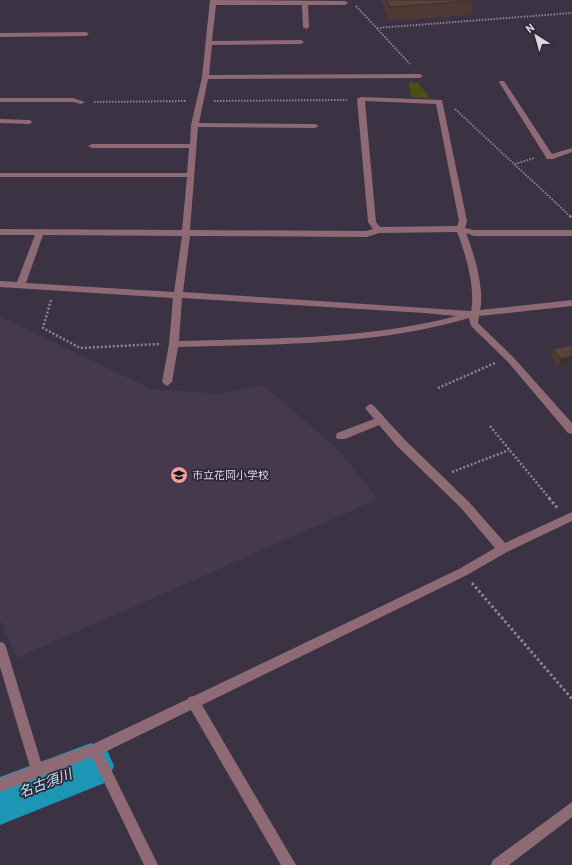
<svg xmlns="http://www.w3.org/2000/svg" width="572" height="865" viewBox="0 0 572 865" font-family="Barlow,'Noto Sans JP',sans-serif">
	<style>
		.built { fill: #453950 }
		.green { fill: #4f4f15 }
		.lines { fill: none; stroke-linecap: round; stroke-linejoin: round }
		.river { fill: #1d95b5; fill-rule: evenodd }
		.path-far2 { stroke: #8d8593; stroke-width: 2; stroke-dasharray: 1.5 1.5; stroke-linecap: butt }
		.path-far1 { stroke: #8d8593; stroke-width: 2.5; stroke-dasharray: 2 2; stroke-linecap: butt }
		.path { stroke: #8d8593; stroke-width: 3; stroke-dasharray: 2.5 2.5; stroke-linecap: butt }
		.minor { fill: #8e6a74; fill-rule: evenodd }
		.wall { fill: #4d3a34 }
		.shaded-wall { fill: #3e302a }
		.building { fill: #59443c; stroke: #3e302a }
		.labels { text-anchor: middle; stroke-width: 3.5; stroke-linejoin: round; paint-order: stroke }
		.poi-label { font-size: 11px; fill: #ded8e3; stroke: #302838; text-anchor: start }
		.near-water-label { font-size: 14px; font-style: italic; fill: #b2e3f4; stroke: #302838 }
	</style>
	<rect width="100%" height="100%" fill="#3b3243"/>
	<!-- built -->
	<path class="built" d="M0,316L151,389L220,394L263,385L340,451L378,499L17,658L0,620Z"/>
	<!-- green -->
	<path class="green" d="M409,82L418,83L430,98L411,97Z"/>
	<g class="lines">
		<!-- river -->
		<path class="river" d="M91,743L107,750L114,766L107,782L0,825V777Z"/>
		<!-- path-far2 -->
		<path class="path-far2" d="M356,6L410,64
			M377,28L572,13
			M214,101L347,100
			M94,102L187,101
			M455,109L571,217
			M515,164L534,158"/>
		<!-- path-far1 -->
		<path class="path-far1" d="M570,216L572,218
			M51,300L43,328L80,348L160,344
			M438,388L495,363
			M490,426L550,499
			M452,472L509,450"/>
		<!-- path -->
		<path class="path" d="M549,498L558,509
			M472,583L572,699"/>
		<!-- minor -->
		<path class="minor" d="M210,0L345,1L348,3L345,5H308L309,27L306,29L303,27L302,5H216L212,41L301,40L304,42L301,44L212,45L209,75L420,74L423,76L420,78L208,79L199,123L315,124L319,126L315,128L198,127L190,230L366,231L373,229L368,222L357,99L361,97L442,100L467,221L465,228L474,230H572V236H474L466,233C474,253 485,290 480,310L572,300V306L479,316L478,323L514,358L572,423V434L568,433L508,362L471,326L469,318C374,346 276,344 178,347L172,382L167,386L162,382L169,344L173,298L0,287V281L17,282L35,235H0V229L182,230L187,177H0V173H187L189,148H92L88,146L92,144H190L191,125L202,77ZM365,101L436,104L459,221L457,226L380,227L376,222ZM457,232C465,251 476,290 471,311L183,292L190,236L367,237L379,233ZM43,235L182,236L174,292L26,283ZM182,298L424,313L456,316C365,340 272,338 179,341Z
			M0,33L86,32L89,34L86,36L0,37Z
			M500,81H504L552,154L572,148V152L553,159H547L499,82Z
			M0,98H73L85,102L81,104L73,102H0Z
			M0,119L29,120L33,122L29,124L0,123Z
			M370,404L373,405L405,440L469,502L505,543L572,512V521L507,552L467,575L202,705L296,865H281L191,710L103,753L158,865H144L92,757L0,792V778L30,767L0,667V642L4,643L6,647L41,762L93,744L188,699L189,697L194,696L459,569L495,548L461,508L397,446L379,425L345,439H337L336,436L337,433L374,419L365,408Z
			M572,802V817L509,865H491L493,860Z"/>
	</g>
	<!-- wall -->
	<path class="wall" d="M381,0H472L473,1L471,15L388,21Z
		M572,345L558,367L551,357L553,349Z"/>
	<!-- shaded-wall -->
	<path class="shaded-wall" d="M572,356V363L558,367L561,359Z"/>
	<!-- building -->
	<path class="building" d="M387,0H472L473,1L389,7Z
		M572,345V356L561,359L553,349Z"/>
	<!-- icons -->
	<defs>
		<g id="school-disc" transform="scale(0.9)"><circle r="9.5" fill="#f59b9c" stroke="#302838"/><path d="M0-5L7-2L0 1L-7-2ZM-4 1L0 2.5L4 1V4Q0 6-4 4Z" fill="#111"/></g>
	</defs>
	<g fill-rule="evenodd">
		<use href="#school-disc" x="179" y="475"/>
	</g>
	<g class="labels">
		<!-- poi labels -->
		<g class="poi-label">
			<text x="192" y="479">市立花岡小学校</text>
		</g>
		<!-- near-water labels -->
		<g class="near-water-label">
			<text transform="translate(45 783) rotate(-21)" y="5">名古須川</text>
		</g>
	</g>
	<!-- north arrow -->
	<g transform="translate(536 36) rotate(323)" stroke="#302838" stroke-width="3" paint-order="stroke">
	<path d="M0-3L7 15L0 10L-7 15Z" fill="#ded8e3"/>
	<text y="-6" font-size="11" font-weight="bold" text-anchor="middle" fill="#ded8e3">N</text>
	</g>
</svg>
